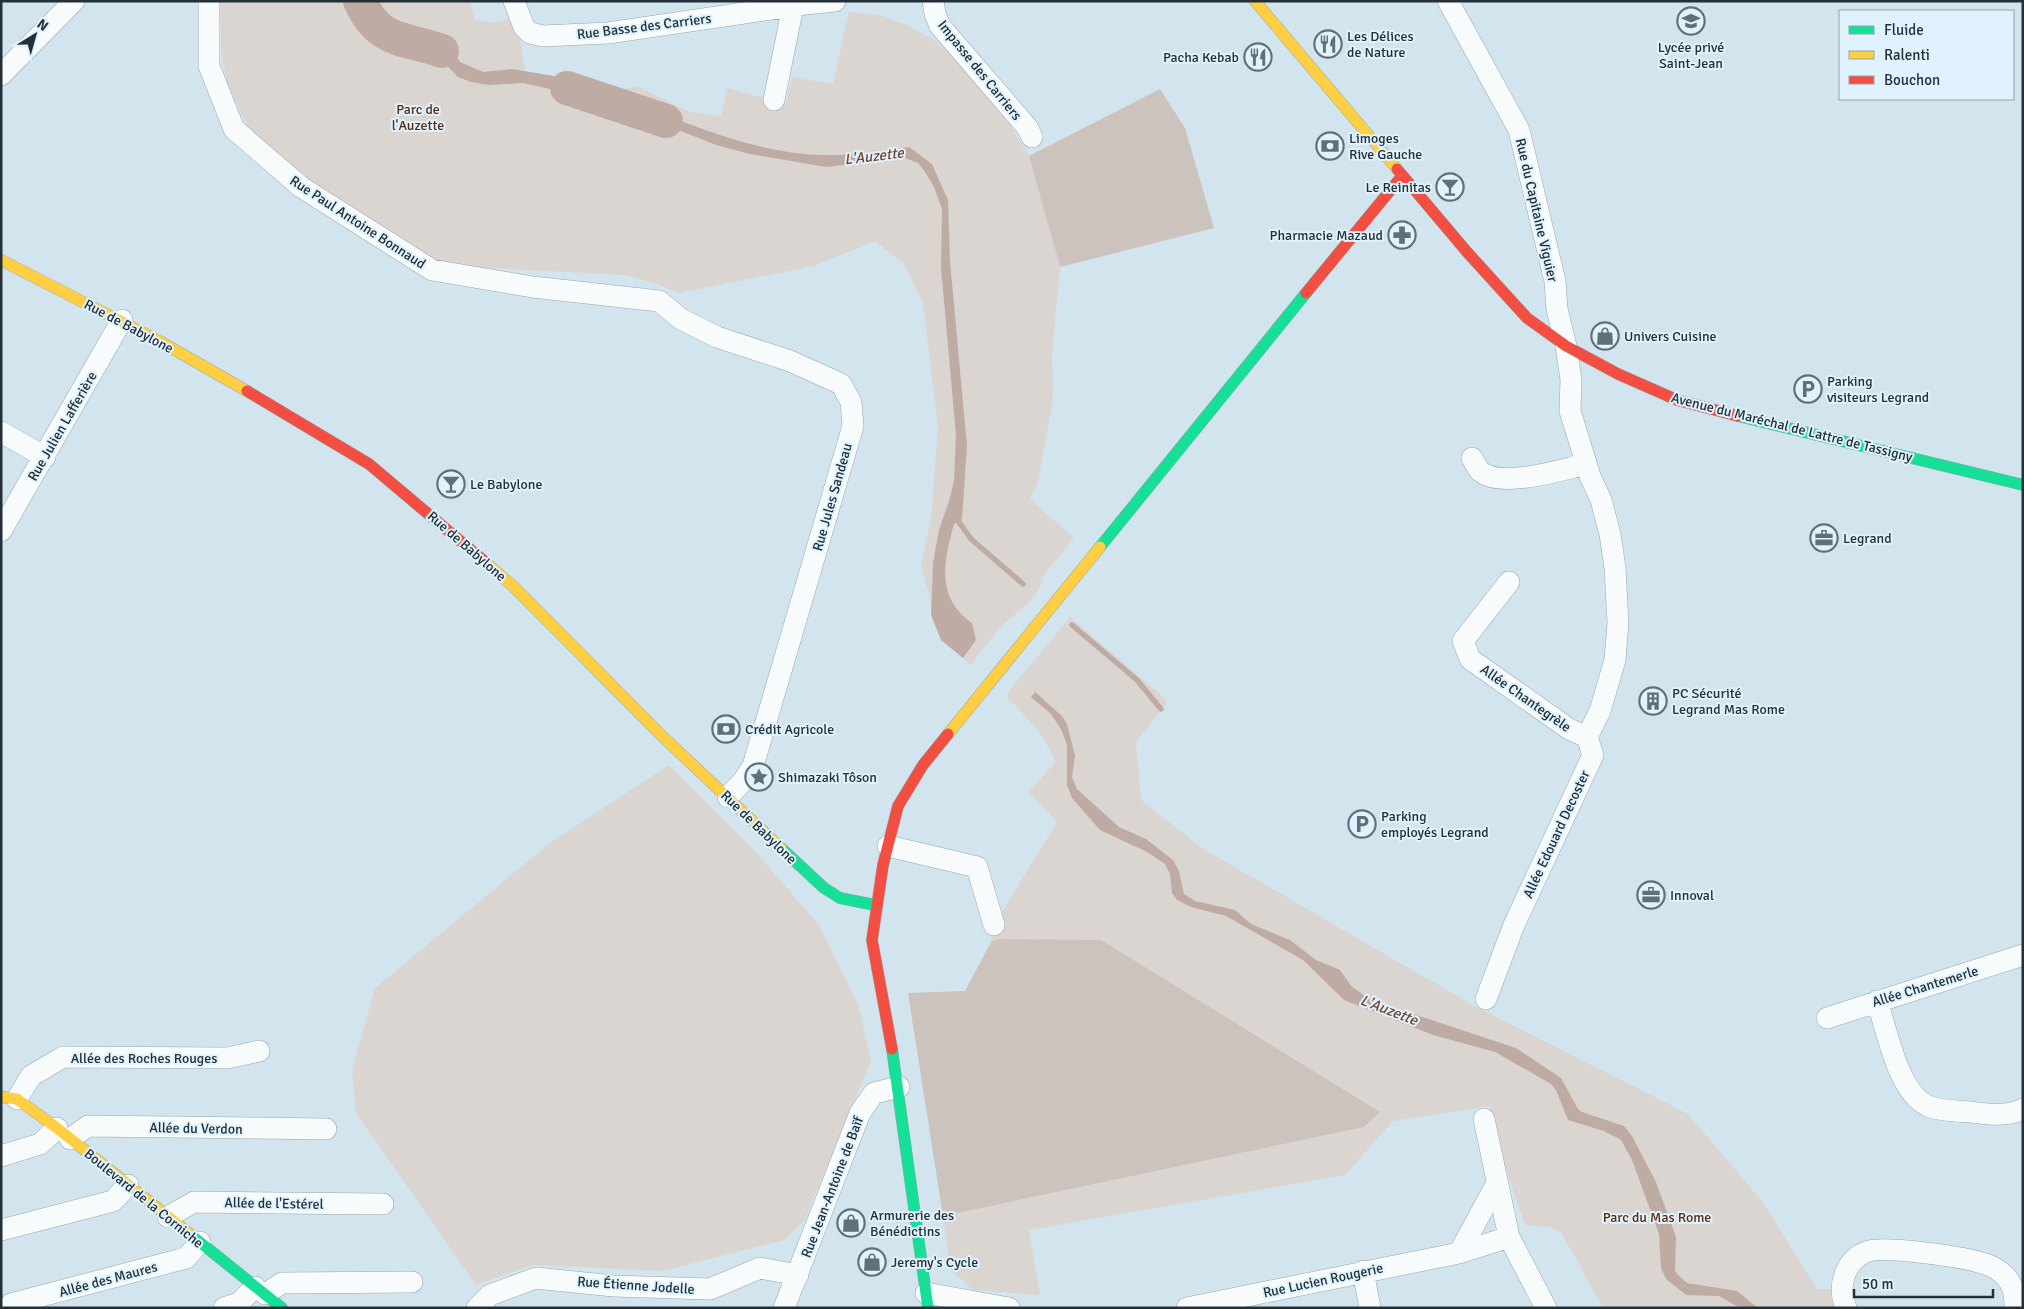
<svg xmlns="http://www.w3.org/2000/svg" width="2024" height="1309" viewBox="0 0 2024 1309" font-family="Signika,sans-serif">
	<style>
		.green { fill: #dbd5d2 }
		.forest { fill: #ccc2be }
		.water { fill: #beaca4 }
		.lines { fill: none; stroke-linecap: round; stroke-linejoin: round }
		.stream { stroke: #beaca4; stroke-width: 5.5 }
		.river { stroke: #beaca4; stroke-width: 34 }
		.street-casing { stroke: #98a6ad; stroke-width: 22 }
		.fast-casing { stroke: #98a6ad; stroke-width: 12 }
		.slow-casing { stroke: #98a6ad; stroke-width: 12 }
		.jam-casing { stroke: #98a6ad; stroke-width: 12 }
		.street { stroke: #f8fbfc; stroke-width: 21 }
		.fast { stroke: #16e098; stroke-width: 11 }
		.slow { stroke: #ffcf43; stroke-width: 11 }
		.jam { stroke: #f24e42; stroke-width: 11 }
		.labels { text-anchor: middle; stroke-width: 4; stroke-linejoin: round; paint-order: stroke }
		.street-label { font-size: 14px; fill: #243037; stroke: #dff2fd }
		.poi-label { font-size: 14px; fill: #243037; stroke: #dff2fd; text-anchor: start }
		.park-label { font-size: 14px; fill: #592c13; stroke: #dff2fd }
		.water-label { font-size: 15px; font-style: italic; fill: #75452c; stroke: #dff2fd }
	</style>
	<rect width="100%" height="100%" fill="#d2e4ee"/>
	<!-- green -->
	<path class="green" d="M220,1H470L475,19L494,23L513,17L520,40L525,71L571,79L596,88L622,89L639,87L690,112L721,116L727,88L786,104L792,77L833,84L849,12L879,15L907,25L934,40L963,66L1002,111L1029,156L1060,267L1052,356L1053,400L1038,482L1030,499L1074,538L1042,577C1041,598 1013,614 1000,628C990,640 980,653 970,665L959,653L941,640L921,565L931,519L938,427L923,303L904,264L875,241L814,266L679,293L657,284L624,275L451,266L420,253L291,172L249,130L227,82L221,50Z
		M1070,617L1168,701L1136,742L1141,800L1202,848L1471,1004L1688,1114L1762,1201L1817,1289H1830L1833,1308H1603L1561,1232L1549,1227L1525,1225L1498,1146L1490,1106L1393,1121L1345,1175L1029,1230L1040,1295L973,1290L950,1269L943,1216L1363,1127L1101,940L991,942L994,925L1057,822L1028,792L1056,762L1039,731L1008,698L1007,693Z
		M669,765L752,848L819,925L859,1007L871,1061L804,1221L784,1240L663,1271L533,1265L476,1285L356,1113L352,1070L375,988L550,843Z"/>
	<!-- forest -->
	<path class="forest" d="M1160,89L1185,128L1214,228L1060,267L1029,156Z
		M998,939L1101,940L1380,1112L1364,1127L943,1216L908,993L965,991L991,942Z"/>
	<!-- water -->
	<path class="water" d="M355,1H365L391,28L377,36C367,25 357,16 355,1Z
		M405,36L449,44L460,62L483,72L512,69L571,79L596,88H610L612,109L582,96L523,83L489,85L471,82L458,77L438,56L390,44Z
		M625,100C689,123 752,153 822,155C851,156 880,151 909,147L932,164L948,200L950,261L967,446L962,519L954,524C944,561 935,597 972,623L976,640L963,658L941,640L931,615L933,563L939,530L950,498L954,480L956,435L941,268L942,209L934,187L925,172L918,163L905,158L826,167L750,154L716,145L676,129L622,114Z
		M1035,692L1062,716L1067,724L1075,756L1072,777L1077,789L1119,827L1146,839L1173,860L1179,871L1184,894L1195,901L1235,910L1251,924L1290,940L1316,960L1340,970L1352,987L1371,1000L1516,1048L1561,1078L1578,1109L1582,1112L1624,1126L1632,1136L1656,1182L1676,1237L1675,1270L1678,1275L1687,1283L1737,1291L1758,1308H1740L1719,1296L1686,1295L1666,1279L1661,1268L1659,1234L1632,1160L1621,1140L1604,1131L1568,1120L1556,1090L1551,1084L1495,1052L1433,1035L1344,1000L1303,960L1226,916L1191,907L1177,900L1172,893L1170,874L1165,864L1147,852L1100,830L1072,798L1067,785V745L1061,729L1051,714L1031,697Z"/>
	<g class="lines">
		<!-- stream -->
		<path class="stream" d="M954,515L971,539L1023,584
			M1072,625L1137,680L1161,709"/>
		<!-- river -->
		<path class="river" d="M360,1C380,45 405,37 442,51
			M567,88L666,121"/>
		<!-- street casing -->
		<g class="street-casing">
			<path id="street" d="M209,1V66L234,129L301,187L432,270L533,287L659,301L681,319L717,337L790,361L841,384L851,402L853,426L753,766L743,781L728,797
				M514,1L524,27L530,33L543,36L608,33L805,4L835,1
				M933,1L935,14L940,26L1027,127L1032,137
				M1448,1L1519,130L1555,281L1557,309L1566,346L1571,380L1570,411L1590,476L1601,500L1610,534L1615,568L1618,623L1615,660L1600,711L1587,737L1593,755L1514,925L1486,999
				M1,75L74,1
				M774,100L793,6
				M1,432L45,457
				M1472,458C1474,461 1477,468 1480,471C1500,489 1562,470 1586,464
				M1,531L122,320
				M1509,582L1463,641L1470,659L1569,729L1587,737
				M888,846L977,867L994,925
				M1877,1001C1887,1030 1898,1093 1928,1106C1940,1111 1957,1111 1970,1112C1988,1114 2005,1117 2023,1109
				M1827,1018L2023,955
				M17,1099L31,1076L63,1057L227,1058L259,1051
				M1484,1119L1509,1237L1546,1308
				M70,1139L88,1126L326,1129
				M1,1156L40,1144L57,1128
				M168,1217L194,1202L383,1204
				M1,1230L113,1201L128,1185
				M1459,1253L1496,1185
				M1363,1271L1370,1308
				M926,1293L1009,1308
				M265,1294L282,1283L412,1282
				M11,1304L186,1258L200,1242
				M224,1308L239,1303L255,1287
				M477,1308L490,1295L536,1278L614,1286L710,1289L760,1268L798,1275
				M784,1308L860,1113L874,1093L899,1087
				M1187,1308L1459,1253L1509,1237
				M1846,1308C1837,1287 1844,1259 1869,1251C1886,1246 1964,1257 1982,1263C1991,1265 1999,1270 2005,1276C2014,1285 2015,1296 2015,1308"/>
		</g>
		<!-- fast casing -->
		<g class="fast-casing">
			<path id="fast" d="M1738,416L2023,485
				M1100,547L1306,293
				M781,848L824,888L840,898L875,905
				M892,1049L928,1308
				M191,1235L282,1308"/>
		</g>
		<!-- slow casing -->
		<g class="slow-casing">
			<path id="slow" d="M1255,1L1397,169
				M1,260L161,342L247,391
				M484,561L515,588L661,735L781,848
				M948,734L1100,547
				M1,1097L17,1099L57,1128L191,1235"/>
		</g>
		<!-- jam casing -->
		<g class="jam-casing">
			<path id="jam" d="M1397,169L1467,252L1527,318L1566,346L1618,374L1677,400L1738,416
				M1306,293L1402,176
				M247,391L369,464L484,561
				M892,1049L872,940L883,865L898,806L923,765L948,734"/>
		</g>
		<!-- street -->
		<use href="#street" class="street"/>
		<!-- fast -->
		<use href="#fast" class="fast"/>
		<!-- slow -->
		<use href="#slow" class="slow"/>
		<!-- jam -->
		<use href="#jam" class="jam"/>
	</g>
	<!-- icons -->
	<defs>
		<g id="school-ring" transform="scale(1.4375)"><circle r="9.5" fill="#dff2fd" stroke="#616f77" stroke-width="1.5"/><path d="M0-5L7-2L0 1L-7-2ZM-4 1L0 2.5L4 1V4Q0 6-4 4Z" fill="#616f77"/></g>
		<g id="restaurant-ring" transform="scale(1.4375)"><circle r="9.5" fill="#dff2fd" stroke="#616f77" stroke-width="1.5"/><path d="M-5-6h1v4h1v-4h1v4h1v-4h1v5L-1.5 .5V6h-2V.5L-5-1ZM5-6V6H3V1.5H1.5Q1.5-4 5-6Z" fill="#616f77"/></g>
		<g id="bank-ring" transform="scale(1.4375)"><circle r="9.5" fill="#dff2fd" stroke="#616f77" stroke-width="1.5"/><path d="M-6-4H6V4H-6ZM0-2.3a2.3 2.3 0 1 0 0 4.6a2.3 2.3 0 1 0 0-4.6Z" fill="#616f77"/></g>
		<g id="bar-ring" transform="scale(1.4375)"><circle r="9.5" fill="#dff2fd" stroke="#616f77" stroke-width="1.5"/><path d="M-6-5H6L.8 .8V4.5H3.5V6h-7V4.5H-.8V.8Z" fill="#616f77"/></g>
		<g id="pharmacy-ring" transform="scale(1.4375)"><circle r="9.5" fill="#dff2fd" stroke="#616f77" stroke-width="1.5"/><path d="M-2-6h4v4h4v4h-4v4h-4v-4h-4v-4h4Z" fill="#616f77"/></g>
		<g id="shop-ring" transform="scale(1.4375)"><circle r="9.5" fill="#dff2fd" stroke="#616f77" stroke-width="1.5"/><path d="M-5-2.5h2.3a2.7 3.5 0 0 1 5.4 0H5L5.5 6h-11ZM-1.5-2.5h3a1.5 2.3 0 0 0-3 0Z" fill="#616f77"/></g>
		<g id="parking-ring" transform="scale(1.4375)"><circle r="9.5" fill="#dff2fd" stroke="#616f77" stroke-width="1.5"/><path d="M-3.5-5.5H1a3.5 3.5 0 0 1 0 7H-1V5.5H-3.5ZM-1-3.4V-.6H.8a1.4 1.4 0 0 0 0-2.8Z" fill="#616f77"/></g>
		<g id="office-ring" transform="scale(1.4375)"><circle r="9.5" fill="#dff2fd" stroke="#616f77" stroke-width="1.5"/><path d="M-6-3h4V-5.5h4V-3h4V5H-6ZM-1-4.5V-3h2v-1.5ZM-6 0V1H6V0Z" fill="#616f77"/></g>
		<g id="building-ring" transform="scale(1.4375)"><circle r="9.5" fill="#dff2fd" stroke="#616f77" stroke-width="1.5"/><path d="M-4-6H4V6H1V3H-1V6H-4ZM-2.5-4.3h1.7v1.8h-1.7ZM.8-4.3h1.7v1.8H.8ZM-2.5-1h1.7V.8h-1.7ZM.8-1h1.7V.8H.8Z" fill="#616f77"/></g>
		<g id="sight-ring" transform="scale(1.4375)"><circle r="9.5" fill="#dff2fd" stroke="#616f77" stroke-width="1.5"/><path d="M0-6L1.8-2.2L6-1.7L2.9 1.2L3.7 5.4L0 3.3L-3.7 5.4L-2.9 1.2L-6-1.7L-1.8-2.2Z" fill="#616f77"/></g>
	</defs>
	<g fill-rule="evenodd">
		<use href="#school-ring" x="1691" y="21"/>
		<use href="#restaurant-ring" x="1328" y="44"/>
		<use href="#restaurant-ring" x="1258" y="57"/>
		<use href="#bank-ring" x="1330" y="146"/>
		<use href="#bar-ring" x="1450" y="187"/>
		<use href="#pharmacy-ring" x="1402" y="235"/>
		<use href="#shop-ring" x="1605" y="336"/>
		<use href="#parking-ring" x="1808" y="389"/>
		<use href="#bar-ring" x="451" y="484"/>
		<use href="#office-ring" x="1824" y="538"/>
		<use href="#building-ring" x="1653" y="701"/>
		<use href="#bank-ring" x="726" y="729"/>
		<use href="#sight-ring" x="759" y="777"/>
		<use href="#parking-ring" x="1362" y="824"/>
		<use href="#office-ring" x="1651" y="895"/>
		<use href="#shop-ring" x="851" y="1223"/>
		<use href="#shop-ring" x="872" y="1262"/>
	</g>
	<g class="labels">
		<!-- street labels -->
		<g class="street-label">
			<text transform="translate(644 26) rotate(-7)" y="5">Rue Basse des Carriers</text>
			<text transform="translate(980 70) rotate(51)" y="5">Impasse des Carriers</text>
			<text transform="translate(1537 210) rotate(77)" y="5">Rue du Capitaine Viguier</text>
			<text transform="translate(358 222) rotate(33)" y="5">Rue Paul Antoine Bonnaud</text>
			<text transform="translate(129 326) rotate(28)" y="5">Rue de Babylone</text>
			<text transform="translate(62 426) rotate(-60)" y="5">Rue Julien Lafferière</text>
			<text transform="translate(1792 427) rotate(14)" y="5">Avenue du Maréchal de Lattre de Tassigny</text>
			<text transform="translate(832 497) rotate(-74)" y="5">Rue Jules Sandeau</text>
			<text transform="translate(467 546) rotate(41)" y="5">Rue de Babylone</text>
			<text transform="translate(1526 698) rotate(35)" y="5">Allée Chantegrèle</text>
			<text transform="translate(759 827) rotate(44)" y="5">Rue de Babylone</text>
			<text transform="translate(1556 834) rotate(-65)" y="5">Allée Edouard Decoster</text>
			<text transform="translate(1925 986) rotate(-17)" y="5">Allée Chantemerle</text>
			<text x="144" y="1063">Allée des Roches Rouges</text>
			<text transform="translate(196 1128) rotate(1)" y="5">Allée du Verdon</text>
			<text transform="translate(832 1187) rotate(-69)" y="5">Rue Jean-Antoine de Baïf</text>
			<text transform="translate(144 1198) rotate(39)" y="5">Boulevard de la Corniche</text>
			<text transform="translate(274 1203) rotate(1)" y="5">Allée de l'Estérel</text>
			<text transform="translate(108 1279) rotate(-15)" y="5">Allée des Maures</text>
			<text transform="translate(1323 1280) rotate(-12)" y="5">Rue Lucien Rougerie</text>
			<text transform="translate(636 1285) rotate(4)" y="5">Rue Étienne Jodelle</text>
		</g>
		<!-- poi labels -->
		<g class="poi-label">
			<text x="1347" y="41">Les Délices<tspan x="1347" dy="16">de Nature</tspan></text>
			<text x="1691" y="52" text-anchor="middle">Lycée privé<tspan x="1691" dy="16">Saint-Jean</tspan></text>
			<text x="1239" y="62" text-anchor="end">Pacha Kebab</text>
			<text x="1349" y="143">Limoges<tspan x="1349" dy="16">Rive Gauche</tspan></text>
			<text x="1431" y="192" text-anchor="end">Le Reinitas</text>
			<text x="1383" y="240" text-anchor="end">Pharmacie Mazaud</text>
			<text x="1624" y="341">Univers Cuisine</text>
			<text x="1827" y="386">Parking<tspan x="1827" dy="16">visiteurs Legrand</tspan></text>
			<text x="470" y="489">Le Babylone</text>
			<text x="1843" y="543">Legrand</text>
			<text x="1672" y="698">PC Sécurité<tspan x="1672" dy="16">Legrand Mas Rome</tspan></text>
			<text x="745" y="734">Crédit Agricole</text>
			<text x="778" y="782">Shimazaki Tôson</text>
			<text x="1381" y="821">Parking<tspan x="1381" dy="16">employés Legrand</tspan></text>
			<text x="1670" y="900">Innoval</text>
			<text x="870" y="1220">Armurerie des<tspan x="870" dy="16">Bénédictins</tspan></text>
			<text x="891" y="1267">Jeremy's Cycle</text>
		</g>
		<!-- park labels -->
		<g class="park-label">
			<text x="418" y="114">Parc de<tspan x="418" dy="16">l'Auzette</tspan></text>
			<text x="1657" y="1222">Parc du Mas Rome</text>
		</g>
		<!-- water labels -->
		<g class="water-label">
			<text transform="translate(874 156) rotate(-7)" y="5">L'Auzette</text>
			<text transform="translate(1389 1010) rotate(21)" y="5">L'Auzette</text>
		</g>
	</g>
	<!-- border -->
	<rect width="2024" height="1309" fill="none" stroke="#243037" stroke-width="5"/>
	<!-- legend -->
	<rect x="1839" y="10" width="175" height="90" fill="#dff2fd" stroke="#94a4ae"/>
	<rect x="1849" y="26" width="25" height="8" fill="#16e098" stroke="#94a4ae"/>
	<text x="1884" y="35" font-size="15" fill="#243037">Fluide</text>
	<rect x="1849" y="51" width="25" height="8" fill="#ffcf43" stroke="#94a4ae"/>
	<text x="1884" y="60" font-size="15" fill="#243037">Ralenti</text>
	<rect x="1849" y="76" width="25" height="8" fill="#f24e42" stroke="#94a4ae"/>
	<text x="1884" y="85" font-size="15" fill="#243037">Bouchon</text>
	<!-- north arrow -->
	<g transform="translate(35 35) rotate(37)" stroke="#dff2fd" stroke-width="4" paint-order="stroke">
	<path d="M0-4L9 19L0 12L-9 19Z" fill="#243037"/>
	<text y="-8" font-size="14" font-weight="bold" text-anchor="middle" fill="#243037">N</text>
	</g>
	<!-- scale -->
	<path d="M1854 1289v8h139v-8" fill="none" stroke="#243037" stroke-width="2.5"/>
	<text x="1862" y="1289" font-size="15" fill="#243037" stroke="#dff2fd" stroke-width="4" paint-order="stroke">50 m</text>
</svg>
